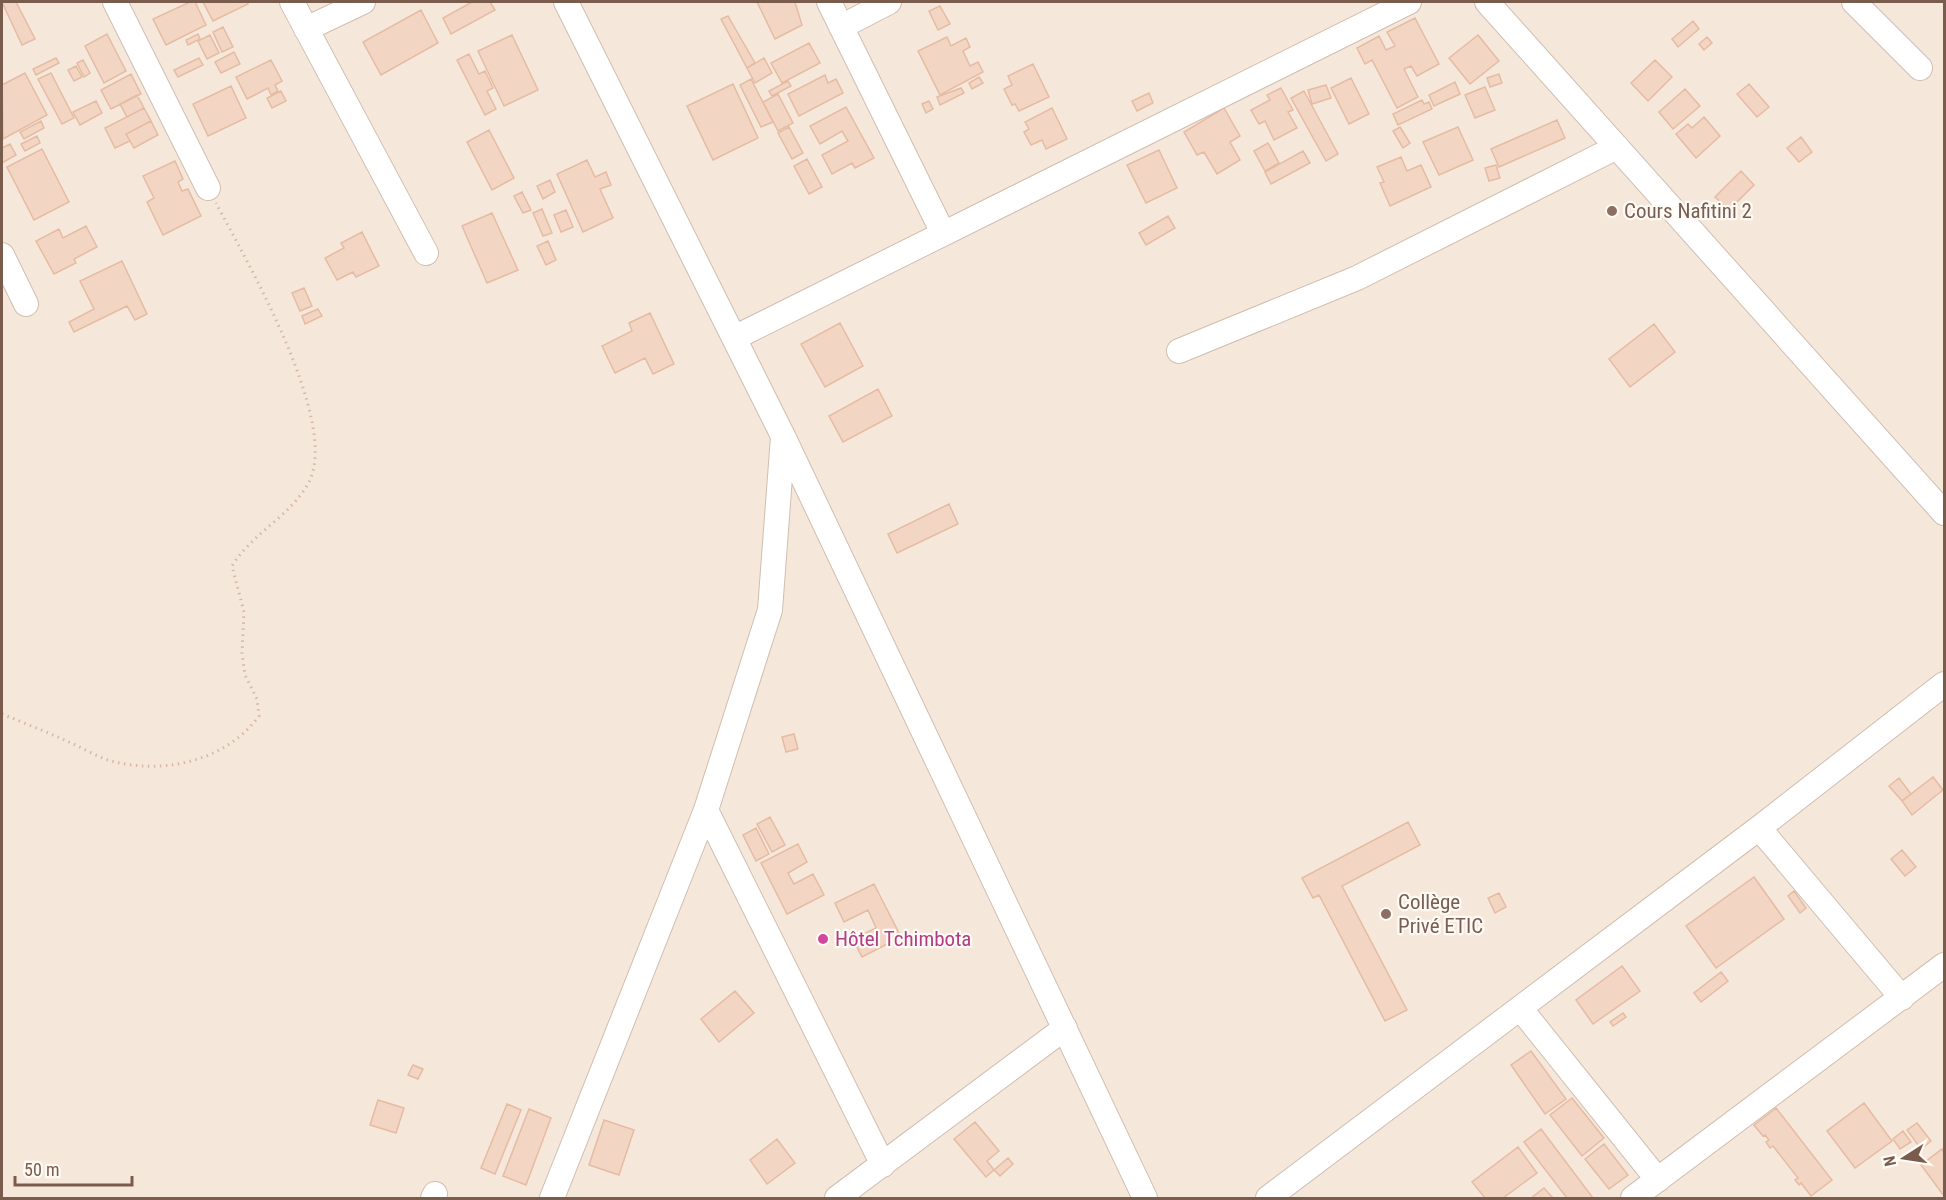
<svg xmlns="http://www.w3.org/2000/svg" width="1946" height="1200" viewBox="0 0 1946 1200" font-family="'Roboto Condensed',sans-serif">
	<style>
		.residential { fill: #f5e8da }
		.building { fill: #f3d5c3; stroke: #e6bba3; stroke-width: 1.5 }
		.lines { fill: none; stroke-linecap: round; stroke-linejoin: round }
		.minor-casing { stroke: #d1beb0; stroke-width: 26 }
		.path { stroke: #d9b8a5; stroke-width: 3; stroke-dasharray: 1.5 4.5; stroke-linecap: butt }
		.minor { stroke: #fff; stroke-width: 24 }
		.education-dot { fill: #8d6e63; stroke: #fffaf3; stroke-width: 2 }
		.hotel-dot { fill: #d1479c; stroke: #fffaf3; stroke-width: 2 }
		.labels { text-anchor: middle; stroke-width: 4.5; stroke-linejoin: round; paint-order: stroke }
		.education-label { font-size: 21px; fill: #785e54; stroke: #fffaf3; text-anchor: start }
		.hotel-label { font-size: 21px; fill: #b23c85; stroke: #fffaf3; text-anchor: start }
	</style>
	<rect width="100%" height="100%" fill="#fdf6ec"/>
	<!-- residential -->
	<path class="residential" d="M2,2H1944V1198H2Z"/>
	<!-- building -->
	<path class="building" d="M2,2H16L35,39L22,45Z
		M190,2H195L206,25L166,45L153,19Z
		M203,2H247L248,4L213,21Z
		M472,2H490L495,10L451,34L443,18Z
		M757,2H795L802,25L775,39Z
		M940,6L950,24L938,30L929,11Z
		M421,10L438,43L381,75L363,42Z
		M728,16L755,63L747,68L721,19Z
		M1415,18L1439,64L1417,76L1411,66L1404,69L1418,97L1397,108L1372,60L1365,64L1357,48L1379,36L1386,50L1395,46L1387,32Z
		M1693,21L1699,29L1678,47L1672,39Z
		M223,27L233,47L222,52L213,32Z
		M107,34L126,71L104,83L85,46Z
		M198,34L200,39L188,45L186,40Z
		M210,35L219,53L207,59L198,41Z
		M512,35L538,90L504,106L478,51Z
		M1478,35L1499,61L1470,84L1449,58Z
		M947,37L951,46L966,38L970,47L963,51L970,66L978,62L983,72L940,95L918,51Z
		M1707,37L1712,43L1704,50L1699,44Z
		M809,43L820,63L782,83L771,63Z
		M234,52L240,64L221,73L215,62Z
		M469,54L479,74L485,71L493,88L487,91L496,109L485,115L457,60Z
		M56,58L59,63L36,75L33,69Z
		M199,58L203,65L178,77L174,70Z
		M764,58L772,73L755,83L747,68Z
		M83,60L90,73L84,77L77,63Z
		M271,60L282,81L275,85L278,91L271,95L268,88L247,99L236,77Z
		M1655,60L1672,77L1648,101L1631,83Z
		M1033,64L1049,97L1019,111L1015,104L1012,105L1004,89L1012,85L1008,76Z
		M76,66L82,77L74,81L68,70Z
		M25,73L47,115L3,139L2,85Z
		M51,73L74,118L62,124L38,79Z
		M131,74L141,94L111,109L101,90Z
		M1499,74L1502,83L1490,87L1487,78Z
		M825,75L828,83L836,79L843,93L799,116L788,94Z
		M979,77L983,83L972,89L969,83Z
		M1351,78L1369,114L1349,124L1331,88Z
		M751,79L773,122L761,127L740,85Z
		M788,81L791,86L772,96L769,91Z
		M1455,82L1460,94L1434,106L1429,95Z
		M733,84L758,138L713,160L687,106Z
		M1749,84L1769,107L1757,117L1737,94Z
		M1326,85L1331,98L1312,104L1308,90Z
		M231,86L246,118L208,136L193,104Z
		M1485,87L1495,110L1475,118L1465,95Z
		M961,88L964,93L940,105L937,97Z
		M1281,88L1293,110L1288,112L1297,128L1274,140L1265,121L1259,124L1251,110L1270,100L1267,95Z
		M1685,89L1700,106L1673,129L1659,112Z
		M281,91L286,101L272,108L267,98Z
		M1304,91L1338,154L1326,161L1291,98Z
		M1149,93L1153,103L1137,111L1132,101Z
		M778,94L793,123L778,131L763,102Z
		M137,95L144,108L127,117L120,104Z
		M1422,100L1424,104L1429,102L1432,109L1398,125L1393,114Z
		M96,101L102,113L80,125L73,112Z
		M929,101L933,109L926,113L922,104Z
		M846,107L874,158L855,168L852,163L832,174L822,155L848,141L842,131L820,144L810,126Z
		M144,108L151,121L126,134L130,141L115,148L105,128Z
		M1052,108L1067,139L1046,149L1042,140L1031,145L1024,132L1029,129L1025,122Z
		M1224,108L1240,136L1230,142L1240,160L1217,174L1204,152L1197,155L1184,132Z
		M1704,117L1720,136L1696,158L1676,134L1688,124L1692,128Z
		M1557,120L1565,138L1499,167L1491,149Z
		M41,121L44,128L24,139L20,132Z
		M151,121L158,135L134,148L126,134Z
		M789,127L803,153L792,159L778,133Z
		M1400,127L1410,143L1403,148L1393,131Z
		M1458,127L1473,160L1439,175L1423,142Z
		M489,130L514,178L492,190L467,142Z
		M37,136L40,143L25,151L21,144Z
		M1801,137L1812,152L1799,162L1787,148Z
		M1268,143L1279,163L1265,171L1254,151Z
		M10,144L16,155L2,163V148Z
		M42,149L69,202L34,220L7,167Z
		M1159,150L1177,188L1146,203L1127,165Z
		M1303,151L1310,163L1271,184L1265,172Z
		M1401,157L1407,171L1421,165L1431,187L1390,206L1380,183L1384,182L1377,167Z
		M807,159L822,187L809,194L794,166Z
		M587,160L595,177L606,172L611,185L600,189L613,218L583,232L557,174Z
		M175,161L183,179L178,182L182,191L188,189L201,216L163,235L147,202L154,198L143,176Z
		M1496,165L1500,178L1489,181L1485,168Z
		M1741,171L1754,185L1729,210L1715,197Z
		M550,180L555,192L543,199L537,186Z
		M522,192L531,210L523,213L514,196Z
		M542,209L552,233L543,236L533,213Z
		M566,210L573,227L561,232L554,215Z
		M492,213L518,270L487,283L462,226Z
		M1168,216L1175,228L1146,245L1139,233Z
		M86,226L97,247L74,259L76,263L54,274L36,241L59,229L63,238Z
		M362,232L379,266L356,277L353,272L337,280L325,258L344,248L341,243Z
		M548,241L556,260L546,265L537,246Z
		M122,261L147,314L135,320L127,306L74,332L69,322L94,309L80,281Z
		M304,288L312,306L300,311L292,293Z
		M318,309L322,316L305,324L302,316Z
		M650,313L674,364L653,374L645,358L615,373L602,346L632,331L629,323Z
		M840,323L863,366L825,387L801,344Z
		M1654,324L1675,352L1630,387L1609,359Z
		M878,389L892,416L843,442L829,416Z
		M949,504L958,524L897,553L888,534Z
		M794,734L798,749L786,752L782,737Z
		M1933,777L1943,790L1912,815L1902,801Z
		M1899,778L1911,794L1902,801L1889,786Z
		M770,817L785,845L772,852L757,824Z
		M1408,822L1420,845L1342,886L1407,1010L1385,1021L1319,895L1313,898L1302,878Z
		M756,828L769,854L756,861L743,835Z
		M798,844L807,862L788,873L794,884L813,874L824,895L787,914L761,863Z
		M1902,850L1916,867L1905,876L1891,859Z
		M1754,877L1784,919L1716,968L1686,926Z
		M874,884L901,937L862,957L853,939L876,928L868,910L844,922L835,903Z
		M1794,891L1806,908L1800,913L1788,896Z
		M1499,893L1506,907L1495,913L1488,898Z
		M1622,966L1640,991L1593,1024L1576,1000Z
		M1721,972L1728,981L1701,1002L1694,993Z
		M735,991L754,1013L719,1042L701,1019Z
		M1623,1013L1626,1017L1613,1026L1610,1022Z
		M1531,1051L1566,1099L1545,1114L1511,1065Z
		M413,1065L423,1069L418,1079L408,1075Z
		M1572,1098L1604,1138L1582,1156L1550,1115Z
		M378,1100L404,1108L396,1133L370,1125Z
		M1864,1103L1892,1141L1855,1168L1827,1131Z
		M507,1104L521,1110L495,1174L481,1168Z
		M1776,1108L1832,1180L1811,1196L1801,1183L1799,1185L1795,1180L1798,1178L1773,1146L1770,1148L1766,1142L1769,1140L1765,1135L1763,1136L1754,1125Z
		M529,1109L551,1118L526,1185L503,1176Z
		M604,1120L634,1130L619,1175L589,1165Z
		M975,1122L999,1151L987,1161L994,1170L986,1177L954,1139Z
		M1917,1123L1931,1141L1921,1149L1907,1130Z
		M1541,1129L1593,1198H1567L1524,1142Z
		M1903,1131L1911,1142L1900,1149L1893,1139Z
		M777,1139L795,1163L767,1184L750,1160Z
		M1604,1144L1628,1175L1609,1189L1585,1159Z
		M1518,1147L1537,1173L1503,1198H1485L1472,1182Z
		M1942,1149L1944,1153V1196L1921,1165Z
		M1008,1158L1013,1164L1000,1176L994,1170Z
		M1544,1188L1553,1198H1531Z"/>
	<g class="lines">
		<!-- minor casing -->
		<g class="minor-casing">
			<path id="minor" d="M115,2L208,188
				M292,2L426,253
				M566,2L783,436L1145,1198
				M829,2L943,233
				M1487,2L1944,513
				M1854,2L1920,68
				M841,27L889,2
				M306,29L363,2
				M2,255L26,304
				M734,338L1409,2
				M1179,351L1357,278L1617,147
				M706,810L883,1165
				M1759,828L1902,998
				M1520,1008L1658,1180
				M433,1198L435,1194
				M552,1198L706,810L770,610L783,437
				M837,1198L1065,1028
				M1268,1198L1759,828L1944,684
				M1633,1198L1944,965"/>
		</g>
		<!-- path -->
		<path class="path" d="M2,714C24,723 47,732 69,742C83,748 97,757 111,761C164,775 226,761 259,716L257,699L245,675L242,653L244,612L232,566C252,533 291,516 309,482C340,421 246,260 216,203"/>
		<!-- minor -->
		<use href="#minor" class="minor"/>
	</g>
	<!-- markers -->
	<g class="education-dot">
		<circle cx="1612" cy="211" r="6"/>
		<circle cx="1386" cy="914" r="6"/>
	</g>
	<circle class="hotel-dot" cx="823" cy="939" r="6"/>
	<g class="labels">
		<!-- education labels -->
		<g class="education-label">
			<text x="1624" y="218">Cours Nafitini 2</text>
			<text x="1398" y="909">Collège<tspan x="1398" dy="24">Privé ETIC</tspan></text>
		</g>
		<!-- hotel labels -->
		<g class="hotel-label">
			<text x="835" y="946">Hôtel Tchimbota</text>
		</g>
	</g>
	<!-- border -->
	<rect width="1946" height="1200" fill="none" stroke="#7a5c4d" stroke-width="6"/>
	<!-- north arrow -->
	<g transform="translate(1904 1158) rotate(258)" stroke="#fffaf3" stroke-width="4.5" paint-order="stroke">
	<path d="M0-4.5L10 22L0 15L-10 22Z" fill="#7a5c4d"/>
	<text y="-9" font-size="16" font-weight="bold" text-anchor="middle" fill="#7a5c4d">N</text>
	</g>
	<!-- scale -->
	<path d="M15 1176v9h117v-9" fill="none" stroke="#7a5c4d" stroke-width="3"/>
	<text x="24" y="1176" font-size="18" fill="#7a5c4d" stroke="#fffaf3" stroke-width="4.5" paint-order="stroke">50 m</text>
</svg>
